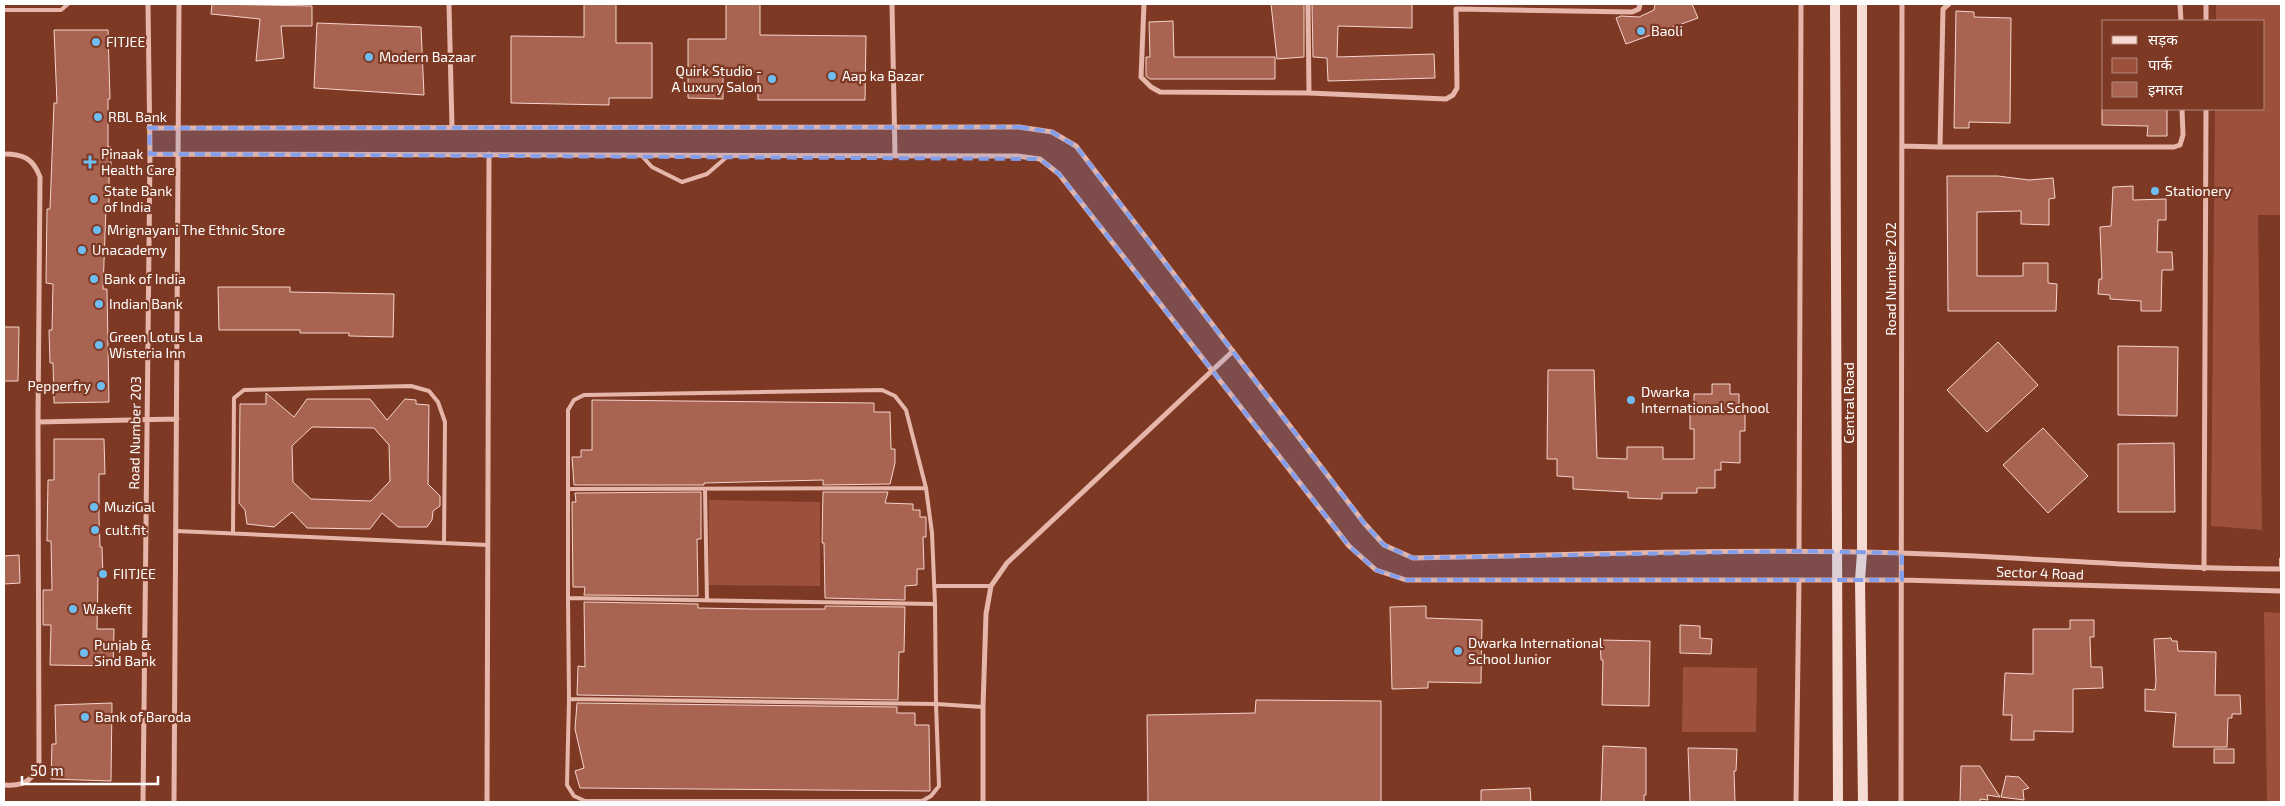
<svg xmlns="http://www.w3.org/2000/svg" width="2285" height="806" viewBox="0 0 2285 806" font-family="'Exo 2','Noto Sans Devanagari',sans-serif">
	<style>
		.green { fill: #9d513c }
		.building { fill: #a86450; stroke: #f4d5cc; fill-rule: evenodd }
		.lines { fill: none; stroke-linecap: round; stroke-linejoin: round }
		.lane { stroke: #e5b6a9; stroke-width: 4 }
		.street { stroke: #e5b6a9; stroke-width: 5 }
		.secondary { stroke: #f5dbd2; stroke-width: 10 }
		.marked { fill: #839eea; fill-opacity: 0.2; stroke: #839eea; stroke-width: 4; stroke-dasharray: 10 6; stroke-linejoin: round }
		.poi-dot { fill: #6dbdf0; stroke: #7d3924; stroke-width: 2 }
		.labels { text-anchor: middle; stroke-width: 4.5; stroke-linejoin: round; paint-order: stroke }
		.poi-label { font-size: 14px; fill: #fff; stroke: #7d3924; text-anchor: start }
		.street-label { font-size: 14px; fill: #fff; stroke: #7d3924 }
	</style>
	<rect width="100%" height="100%" fill="#7d3924"/>
	<!-- green -->
	<path class="green" d="M2216,4H2281V215H2258L2262,530L2211,526L2215,109H2264V21H2216Z
		M709,500L820,502V586L709,585Z
		M2264,612L2281,613V802H2267Z
		M1683,667L1757,668L1756,732H1682Z"/>
	<!-- building -->
	<path class="building" d="M212,4L312,6V26H281L284,58L256,61L260,19L211,14Z
		M584,4H616V43H652V98H609V105L511,103V36L584,37Z
		M726,4H760V35L866,36L865,100H758V72H723V99L688,98V39H726Z
		M1271,4H1304V57L1277,59Z
		M1312,4H1412V28L1338,26L1337,57L1434,54L1435,78L1328,81L1327,58L1313,57Z
		M1655,4H1692L1698,18L1626,44L1616,18L1621,16L1639,17L1654,10Z
		M1956,11L1974,12V17L2011,18L2010,123L1969,122V128H1954Z
		M1173,21L1174,57H1275V79H1150L1146,76V57H1150L1149,22Z
		M317,23L421,27L424,95L314,88Z
		M54,30H108L110,99H108V147H111V173H109V208H106L103,289H107L109,402L54,403L53,363H50L49,330H52L53,284L46,283L47,209H50L54,103H57Z
		M2102,109H2167V136H2147L2148,126L2102,125Z
		M1947,176H1998L2029,180L2053,178L2055,198L2049,199V225L2021,224V211L1977,212V276H2023V263H2048V283L2057,284L2056,311H1948Z
		M2133,186V200L2166,199V220H2158L2157,252H2172L2173,270H2162L2161,311H2141V301L2110,299V295L2098,294L2099,279H2102L2100,227L2111,226L2113,187Z
		M218,287H290V292L394,294L393,337L349,336V333H300V330H219Z
		M4,327H19L18,381H4Z
		M1998,342L2038,385L1987,432L1947,390Z
		M2118,346L2178,347L2177,416L2118,415Z
		M1548,370H1594L1597,458L1627,459V447H1663V459H1694V429H1690V414H1694V394H1712V384H1730V394H1739V412H1745V431H1740V463L1721,462V470H1715V488H1697V493H1662V499L1628,498V492L1573,489V477L1557,476V459H1547Z
		M266,393L294,417L307,399H370L387,420L405,399L416,400V404L429,405L428,484L440,496V506L433,511L432,520L427,527H398L382,513L370,529L307,528L292,512L274,527L247,524L245,510L239,503L240,404H266ZM312,427L374,428L389,445L390,481L371,501L311,499L293,482L292,446Z
		M592,400L874,403V412H890L891,449H895V463L890,484L823,485V480L704,483V485H574L572,457H581V450H592Z
		M2043,428L2088,476L2048,513L2003,465Z
		M54,439H104L105,474H99V518L100,547H102L103,577H98L97,629H114L113,666L50,665L51,625H43V590H52L51,541H47L48,480H54Z
		M2174,443L2175,512H2118V444Z
		M701,492V539H697L698,596L584,595L585,587H573L572,502H576L575,493Z
		M823,492H888L885,503L913,504V510H920V517H926V537H923L924,569H917V585L905,586V600L825,598L824,543H822Z
		M19,555L20,583L4,584V556Z
		M584,602L698,604V608L752,609H825V606L905,607L904,652H899L898,700L577,695L578,666L585,667Z
		M1426,606V618L1482,620L1481,683L1428,682V688L1392,689L1390,607Z
		M2070,620H2094V637H2090L2091,667H2102L2103,688L2073,689V732L2034,731V740H2011L2012,715H2003L2005,673L2033,674V629H2070Z
		M1680,625L1700,626V638L1712,639L1711,654L1680,653Z
		M2171,638L2172,641H2177L2178,651L2216,652L2215,695H2240L2241,714H2232V718H2228L2227,747H2173L2176,713L2145,711V689L2155,690L2156,681L2154,639Z
		M1600,640L1650,641L1649,706L1602,705L1603,660H1601Z
		M1256,700L1381,701V802H1148L1147,715L1255,713Z
		M112,703L111,781L51,779L52,744H56L55,705Z
		M577,703L897,707V713H915V725H929L930,791L580,788L575,771L584,768L575,729Z
		M1603,746L1646,748V795H1644V802H1601Z
		M1688,748L1737,749L1736,771H1734L1735,802H1690Z
		M2214,749H2234V763H2214Z
		M1961,766H1980L2000,797L1987,795L1988,800L1980,799V802H1960Z
		M2006,776L2019,777L2029,788L2023,790L2024,800L2001,797Z
		M1530,788L1531,802H1481V790Z"/>
	<g class="lines">
		<!-- lane -->
		<path class="lane" d="M4,10H61L68,4
			M641,155L652,167L682,182L707,174L729,155
			M569,489L926,488
			M705,489L707,600
			M176,531L488,545
			M233,533L234,398L244,390L411,386L429,391L438,402L445,422L444,543
			M2281,569V559
			M934,586H991
			M568,598V410L574,400L584,395L882,390L895,396L906,410L926,488L932,533L935,604
			M569,699L936,704L939,786L931,796L922,801H585L574,796L567,785L569,699L568,598L935,604L936,704L983,707"/>
		<!-- street -->
		<path class="street" d="M449,4L452,128
			M892,4L895,155
			M1144,4L1141,77L1151,87L1160,92L1309,93L1308,4
			M1949,4L1943,9L1940,147H2174L2180,145L2183,135L2182,109
			M2180,4L2181,21
			M2206,21V4
			M1309,93L1446,99L1453,95L1457,88L1456,9L1632,12L1639,9L1640,4
			M149,128L1019,127L1052,132L1076,146L1364,523L1384,545L1413,558C1576,555 1739,548 1902,553C2028,557 2155,569 2281,569
			M1902,146L1940,147
			M4,154C23,154 33,158 40,177L38,422L39,766C30,783 22,786 4,785
			M150,154L1017,156L1040,159L1059,174L1349,546L1376,570L1406,580H1902L2281,591
			M38,422L177,419
			M1799,551L1801,4
			M2204,569L2206,109
			M143,802L150,154L148,4
			M174,802L179,4
			M487,802L489,154
			M983,802V707L986,614L991,586L1007,563L1233,351
			M1796,802L1799,581
			M1901,802L1902,4"/>
		<!-- secondary -->
		<path class="secondary" d="M1835,4L1838,802
			M1862,4V553L1860,580L1863,802"/>
	</g>
	<!-- marked area -->
	<path class="marked" d="M1019,127L1052,132L1076,146L1364,523L1384,545L1413,558L1799,551L1902,553V580H1406L1376,570L1349,546L1059,174L1040,159L150,154L149,128Z"/>
	<!-- markers -->
	<g class="poi-dot">
		<circle cx="1641" cy="31" r="5"/>
		<circle cx="96" cy="42" r="5"/>
		<circle cx="369" cy="57" r="5"/>
		<circle cx="832" cy="76" r="5"/>
		<circle cx="772" cy="79" r="5"/>
		<circle cx="98" cy="117" r="5"/>
		<path d="M87.5 154.5h5v5h5v5h-5v5h-5v-5h-5v-5h5z"/>
		<circle cx="2155" cy="191" r="5"/>
		<circle cx="94" cy="199" r="5"/>
		<circle cx="97" cy="230" r="5"/>
		<circle cx="82" cy="250" r="5"/>
		<circle cx="94" cy="279" r="5"/>
		<circle cx="99" cy="304" r="5"/>
		<circle cx="99" cy="345" r="5"/>
		<circle cx="101" cy="386" r="5"/>
		<circle cx="1631" cy="400" r="5"/>
		<circle cx="94" cy="507" r="5"/>
		<circle cx="95" cy="530" r="5"/>
		<circle cx="103" cy="574" r="5"/>
		<circle cx="73" cy="609" r="5"/>
		<circle cx="1458" cy="651" r="5"/>
		<circle cx="84" cy="653" r="5"/>
		<circle cx="85" cy="717" r="5"/>
	</g>
	<g class="labels">
		<!-- poi labels -->
		<g class="poi-label">
			<text x="1651" y="36">Baoli</text>
			<text x="106" y="47">FITJEE</text>
			<text x="379" y="62">Modern Bazaar</text>
			<text x="762" y="76" text-anchor="end">Quirk Studio -<tspan x="762" dy="16">A luxury Salon</tspan></text>
			<text x="842" y="81">Aap ka Bazar</text>
			<text x="108" y="122">RBL Bank</text>
			<text x="101" y="159">Pinaak<tspan x="101" dy="16">Health Care</tspan></text>
			<text x="104" y="196">State Bank<tspan x="104" dy="16">of India</tspan></text>
			<text x="2165" y="196">Stationery</text>
			<text x="107" y="235">Mrignayani The Ethnic Store</text>
			<text x="92" y="255">Unacademy</text>
			<text x="104" y="284">Bank of India</text>
			<text x="109" y="309">Indian Bank</text>
			<text x="109" y="342">Green Lotus La<tspan x="109" dy="16">Wisteria Inn</tspan></text>
			<text x="91" y="391" text-anchor="end">Pepperfry</text>
			<text x="1641" y="397">Dwarka<tspan x="1641" dy="16">International School</tspan></text>
			<text x="104" y="512">MuziGal</text>
			<text x="105" y="535">cult.fit</text>
			<text x="113" y="579">FIITJEE</text>
			<text x="83" y="614">Wakefit</text>
			<text x="1468" y="648">Dwarka International<tspan x="1468" dy="16">School Junior</tspan></text>
			<text x="94" y="650">Punjab &amp;<tspan x="94" dy="16">Sind Bank</tspan></text>
			<text x="95" y="722">Bank of Baroda</text>
		</g>
		<!-- street labels -->
		<g class="street-label">
			<text transform="translate(1891 279) rotate(-90)" y="5">Road Number 202</text>
			<text transform="translate(1849 403) rotate(-90)" y="5">Central Road</text>
			<text transform="translate(135 433) rotate(-89)" y="5">Road Number 203</text>
			<text transform="translate(2040 573) rotate(2)" y="5">Sector 4 Road</text>
		</g>
	</g>
	<!-- border -->
	<rect width="2285" height="806" fill="none" stroke="#ffffff" stroke-width="10"/>
	<!-- legend -->
	<rect x="2102" y="20" width="162" height="90" fill="#7d3924" stroke="#b1887c"/>
	<rect x="2112" y="36" width="25" height="8" fill="#f5dbd2" stroke="#b1887c"/>
	<text x="2148" y="45" font-size="15" fill="#ffffff">सड़क</text>
	<rect x="2112" y="58" width="25" height="15" fill="#9d513c" stroke="#b1887c"/>
	<text x="2148" y="70" font-size="15" fill="#ffffff">पार्क</text>
	<rect x="2112" y="82" width="25" height="15" fill="#a86450" stroke="#b1887c"/>
	<text x="2148" y="95" font-size="15" fill="#ffffff">इमारत</text>
	<!-- scale -->
	<path d="M22 776v8h136v-8" fill="none" stroke="#ffffff" stroke-width="2.5"/>
	<text x="30" y="776" font-size="15" fill="#ffffff" stroke="#7d3924" stroke-width="4" paint-order="stroke">50 m</text>
</svg>
